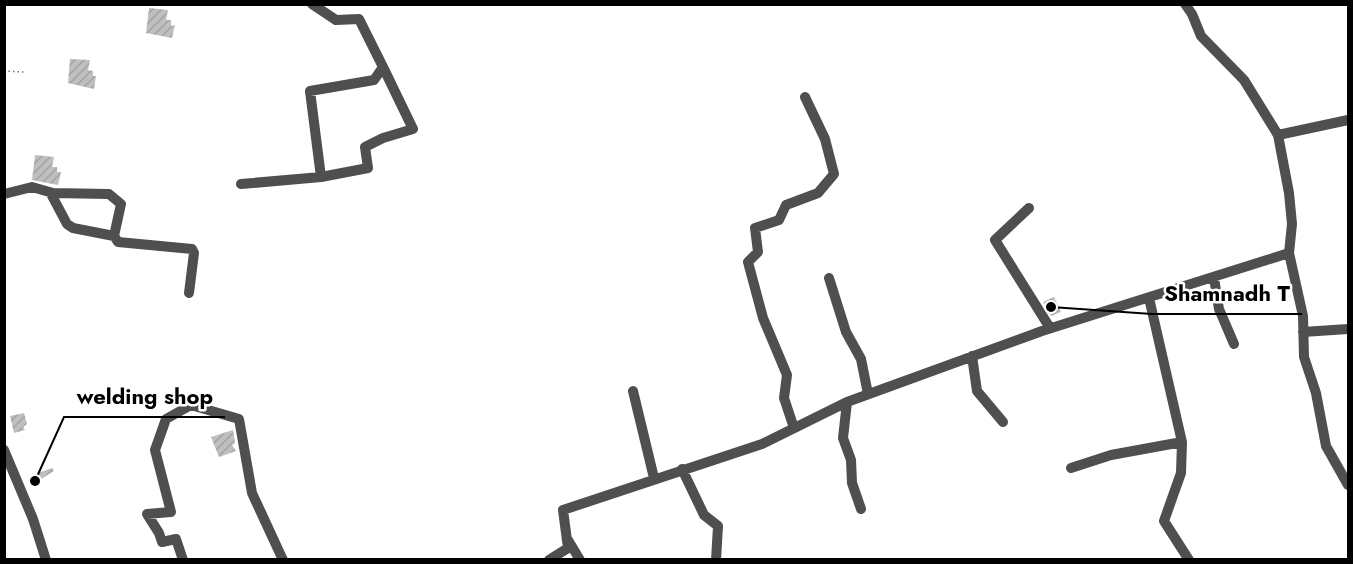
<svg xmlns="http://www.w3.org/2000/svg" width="1353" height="564" viewBox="0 0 1353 564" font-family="Jost,sans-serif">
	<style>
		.building { fill: url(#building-hatch) }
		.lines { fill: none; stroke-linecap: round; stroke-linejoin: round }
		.path { stroke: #717171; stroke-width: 1.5; stroke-dasharray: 1.5 3; stroke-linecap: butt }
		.street { stroke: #4f4f4f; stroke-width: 10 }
		.leader { fill: none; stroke: #000; stroke-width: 2 }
		.callout-dot { fill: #000; stroke: #fff; stroke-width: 2 }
		.callout-label { font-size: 22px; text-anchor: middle; font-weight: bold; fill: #000; stroke: #fff; stroke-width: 5; stroke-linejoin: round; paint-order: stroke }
	</style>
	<defs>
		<pattern id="building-hatch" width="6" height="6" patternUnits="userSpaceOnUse" patternTransform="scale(1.5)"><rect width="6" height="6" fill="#bfbfbf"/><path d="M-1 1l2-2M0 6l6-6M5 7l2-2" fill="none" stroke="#a2a2a2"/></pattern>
	</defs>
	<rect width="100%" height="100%" fill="#fff"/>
	<!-- building -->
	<path class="building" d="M149,8L168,10L166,20H171V26L175,25L172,38L146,33Z
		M70,59L90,60L88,70L93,71V76H96L94,89L68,83Z
		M35,155L54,157L52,167H57V172H61L58,185L32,180Z
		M1054,297L1061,312L1051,316L1043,302Z
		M24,413L27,424L23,427L25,430L14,433L10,416Z
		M233,430L235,443L232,445L236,451L219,457L211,437Z
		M52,468L54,471L33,484L30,476Z"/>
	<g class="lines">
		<!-- path -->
		<path class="path" d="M4,71L24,72"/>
		<!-- street -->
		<path class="street" d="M1185,4L1192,14L1201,36L1244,80L1278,135
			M1348,120L1278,135L1289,193L1292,224L1289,253L1303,316L1304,357L1316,393L1326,446L1348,485
			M321,177L368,168L365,147L383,138L413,129L383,67
			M241,184L321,177L310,91L374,80L383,67L359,19L336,20L312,4
			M50,192L67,224L73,228L114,236
			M4,194L32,187L53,193L109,194L121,204L114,236L118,242L192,249L194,253L189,293
			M1029,208L995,240L1050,328
			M829,278L846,332L861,359L868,394
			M1214,278L1219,309L1234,344
			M1149,298L1182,442L1181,473L1164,521L1189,560
			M1303,332L1348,329
			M972,356L977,391L1003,422
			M633,391L654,478
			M847,402L843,438L851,460L852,483L861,509
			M794,428L784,398L787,375L763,318L748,262L758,252L755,228L779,220L786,205L818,193L834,174L825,139L805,97
			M4,450L33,519L46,560
			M1071,468L1111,455L1182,442
			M682,469L704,515L718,526L716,560
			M568,540L580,560
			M183,560L176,539L162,542L159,533L147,514L171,512L155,450L166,419L191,405L239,419L252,493L283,560
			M549,560L568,548L563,510L762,444L847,402L1042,331L1289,253"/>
	</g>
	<!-- callouts -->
	<path class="leader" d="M1051 307L1152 314H1302M35 481L64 417H225"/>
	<g class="callout-dot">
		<circle cx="1051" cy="307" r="6"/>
		<circle cx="35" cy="481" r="6"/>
	</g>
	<g class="callout-label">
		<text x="1227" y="301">Shamnadh T</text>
		<text x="145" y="404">welding shop</text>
	</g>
	<!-- border -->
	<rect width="1353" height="564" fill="none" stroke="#000000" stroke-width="12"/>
</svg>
